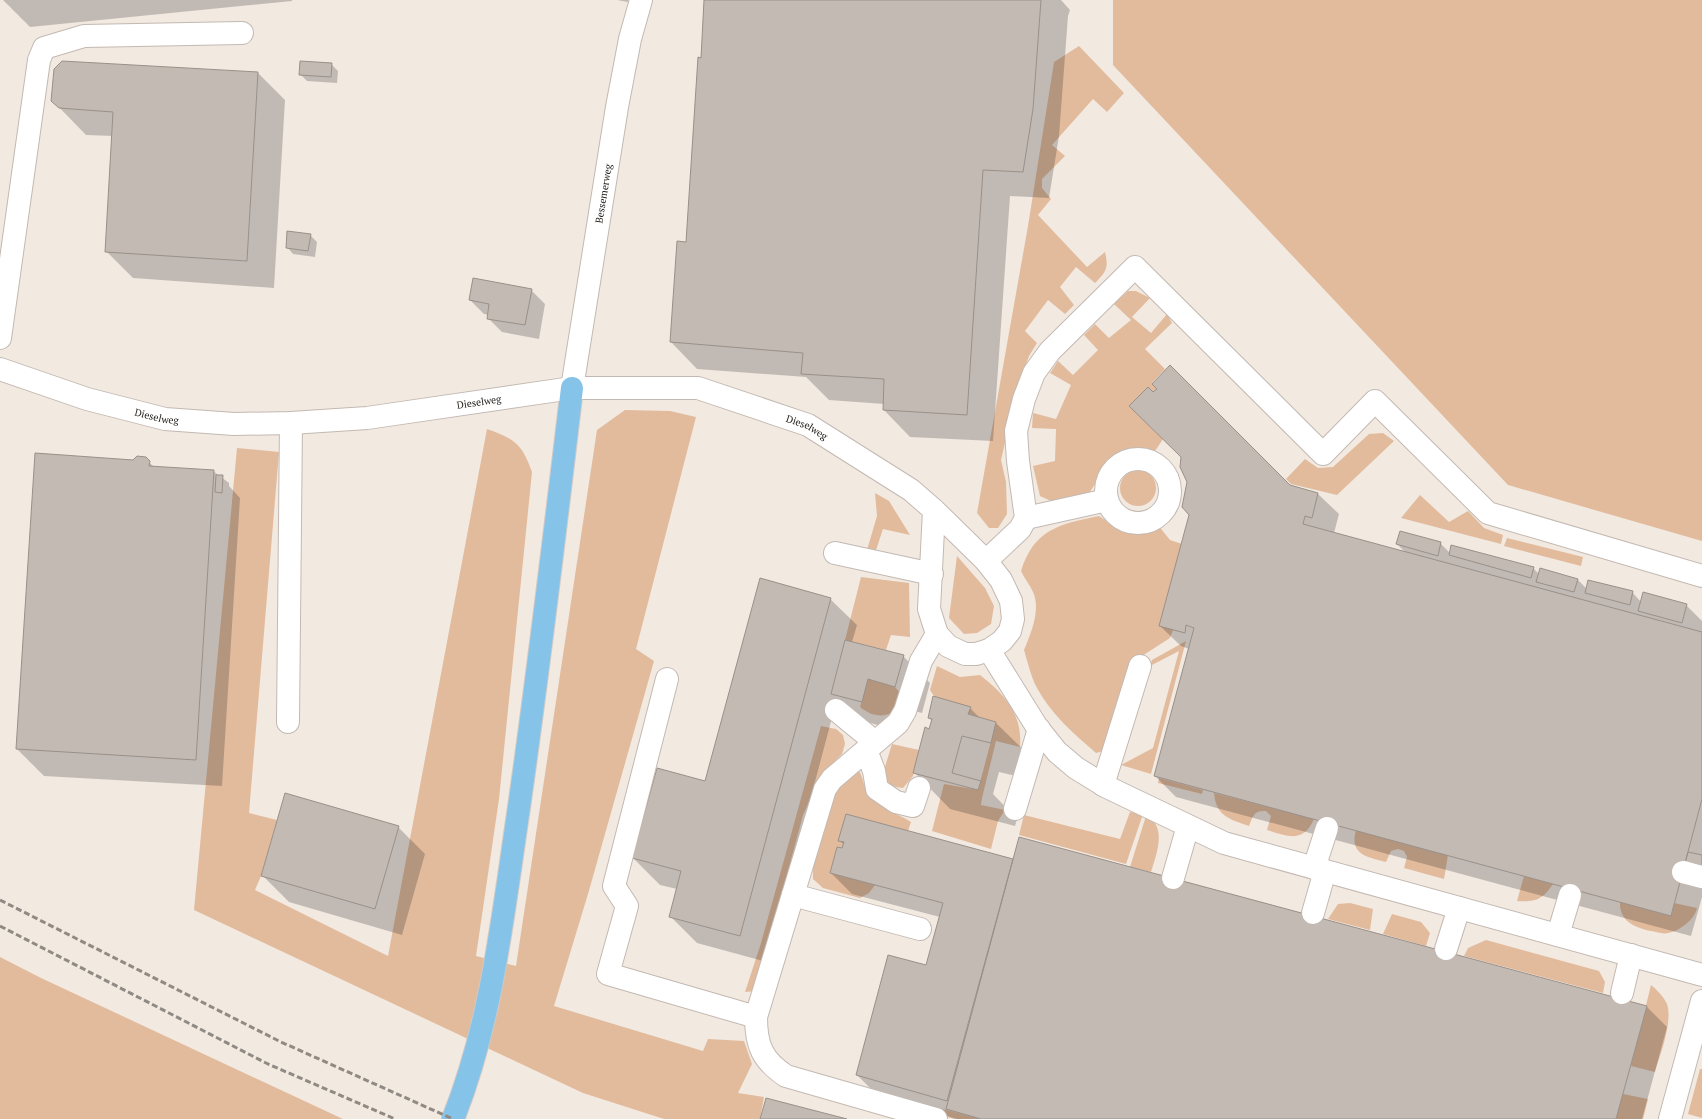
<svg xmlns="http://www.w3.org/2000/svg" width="1702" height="1119" viewBox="0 0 1702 1119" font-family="'PT Serif',serif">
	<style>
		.green { fill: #e2bb9d }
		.shadow { fill: #0003 }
		.building { fill: #c3bab3; stroke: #999089 }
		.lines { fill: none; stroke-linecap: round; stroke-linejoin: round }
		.minor-casing { stroke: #c3b9b2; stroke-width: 24 }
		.major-casing { stroke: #cacac9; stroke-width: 24 }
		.minor { stroke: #fff; stroke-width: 22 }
		.major { stroke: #85c3e9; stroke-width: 22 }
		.rail { stroke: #908a85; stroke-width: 3; stroke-dasharray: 6 3; stroke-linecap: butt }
		.labels { text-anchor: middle; stroke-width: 4; stroke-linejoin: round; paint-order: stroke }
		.street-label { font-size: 10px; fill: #24211e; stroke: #fef6f0 }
	</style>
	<rect width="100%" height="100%" fill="#f2e9e1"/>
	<!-- green -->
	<path class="green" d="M1113,0H1702V541L1508,485L1113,65Z
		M1079,46L1124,93L1107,112L1093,99L1052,145L1065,156L1042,179V188L1051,199L1038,215L1087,267L1105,252C1109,268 1106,272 1095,283L1076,267L1060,287L1074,305L1065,314L1048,300L1025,331L1037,343L1029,356L1018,386L1001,460L1006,482L1007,514L998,528H989L977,513L1028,226L1054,62Z
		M1128,291H1136L1150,298L1132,317L1151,333L1167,314L1172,323L1145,349L1165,369L1152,383L1157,389L1153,392L1148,387L1130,406L1163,439L1153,454C1110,443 1110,465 1089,493L1051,501L1040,496L1033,466L1055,461L1056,429L1032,428L1033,413L1056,419L1071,385L1050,373L1058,361L1073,375L1098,350L1084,335L1095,324L1109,338L1131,320L1114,304Z
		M625,410L670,411L696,417L636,649L654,661L588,894L554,1006L703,1051L708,1039L744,1041L752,1064L738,1093L764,1097L760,1119H664L583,1093L194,910L237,448L279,452L249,813L277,820L261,876L255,890L388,956L487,429C515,439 522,444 532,472L499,799L476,956L516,966L597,430Z
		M1383,433L1394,441L1337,495L1291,484L1286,479L1305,459L1318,468L1333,467L1369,434Z
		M1120 488a18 18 0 1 1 36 0a18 18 0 1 1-36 0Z
		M875,493L889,501L910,535L883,529L876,550H867L877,516Z
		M1420,495L1449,522L1468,511L1484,528L1503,535L1501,544L1401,518Z
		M1099,516L1117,528L1137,532L1158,525L1170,540L1182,544L1173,630L1170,638L1131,663L1103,751L1096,753C1074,734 1051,714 1037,688C1031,677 1028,663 1024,650C1031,633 1041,610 1033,592C1030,585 1024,578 1021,571C1034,529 1060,524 1099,516Z
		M1507,538L1583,557L1581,566L1504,546Z
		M957,556L985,588L994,606L991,624L977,633L964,634L949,618Z
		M861,577L909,583L910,637L891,635L886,650L845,640Z
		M1186,641L1151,774L1121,765L1153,748L1179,651L1150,666L1152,660Z
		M937,666L960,677L980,675C1004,694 1023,714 1020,747L996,741L982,798L981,805L1005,810L998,821L991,849L932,831L944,784L978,790L996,722C979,717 938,707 930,690Z
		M868,679L895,687L901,694L892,713C880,718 870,715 860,707Z
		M821,726L836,729L843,735L845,744L842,754L821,775L803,815L756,991L745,992L761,943Z
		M892,744L919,750L913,776L903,788L896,787L885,782L884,770Z
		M857,768C864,777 863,786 868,794C878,808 897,813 911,822L908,831L846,814L839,841L844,842L842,848L837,847L830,873L875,885L869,893L860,898L823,888L813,879V862L833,795Z
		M1159,778L1203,790L1202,794L1158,783Z
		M1214,793L1314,819C1303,844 1287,836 1267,830L1271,816L1266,811C1254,810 1253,816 1249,826C1229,819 1216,816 1214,793Z
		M1130,812L1143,814L1126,864L1019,835L1024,815L1120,839Z
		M1146,816C1168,826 1156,855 1151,872L1130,867Z
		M1356,830L1448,855L1444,879L1404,868L1407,857L1404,851L1398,849L1391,851L1386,862C1367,857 1349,855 1356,830Z
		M1524,876L1553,884C1542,900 1536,902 1517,901Z
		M1620,902L1670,916L1674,903L1697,908C1695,919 1680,931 1668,933C1665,934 1660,933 1656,932C1638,929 1619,923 1620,902Z
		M1350,903L1373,909L1370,930L1328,919L1338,904Z
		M1392,914L1421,922L1430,933L1426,946L1383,934Z
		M1486,940L1599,971L1605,982L1603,993L1464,956L1468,948Z
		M0,957L41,978L343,1119H0Z
		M1651,985C1657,990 1664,997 1667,1004C1673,1022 1660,1055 1655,1072L1631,1066Z
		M1700,1069H1702V1118L1688,1114Z
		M1623,1094L1648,1099L1643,1119H1616Z
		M939,1108L981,1119H954L938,1114Z"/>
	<!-- shadow -->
	<path class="shadow" d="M3,0H292V1L30,27Z
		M617,0H628V2Z
		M705,0H1061L1070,10L1068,16L1059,136L1049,198L1010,196L993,441L910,437L884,410V404L829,400L806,377L697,369L671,342L687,243Z
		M331,64L338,71L337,83L307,81L300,74Z
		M258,73L285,100L274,288L133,278L106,251L113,136L86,135L52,100Z
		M310,235L317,242L315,257L293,254L287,247Z
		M531,290L545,304L539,339L502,332L488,318L489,315L484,314L470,300Z
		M1153,393L1289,486L1318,494L1339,514L1334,533L1406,553L1397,544L1440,543L1450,553L1533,568L1539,574L1578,580L1587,589L1632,592L1641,602L1686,605L1702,621V897L1691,936L1176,797L1155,776L1189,649L1181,646L1160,626L1190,515L1188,482L1182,456Z
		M145,458L155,468L213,471L229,483V486L240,498L222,786L44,776L17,749L134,461Z
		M830,599L857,625L852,642L903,656L930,683L922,713L895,706L889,728L859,720L837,699L767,962L697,943L670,916L677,889L660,885L633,858L706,782Z
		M970,708L981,719L996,723L1033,759L1028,779L999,772L993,794L1017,819L1015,826L950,809L914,772L930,730L932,721L929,718Z
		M847,815L1014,860L1646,1006L1667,1027L1642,1119H957L878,1096L857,1075L927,967L940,917L852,894L831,873L843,849L844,845L840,841Z
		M398,827L425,854L402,935L289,902L262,875Z"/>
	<!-- building -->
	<path class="building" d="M704,0H1041L1033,109L1023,172L983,170L967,415L883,410L884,379L801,374L803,353L670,342L677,241L686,242L698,57L701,58Z
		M62,61L258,72L247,261L105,252L113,112L59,108L51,101L54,69Z
		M300,61L332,63L331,77L299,75Z
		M287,231L311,234L308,251L286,248Z
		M473,278L532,289L525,325L487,319L489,304L469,300Z
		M1170,365L1290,485L1318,493L1312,518L1305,516L1303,524L1702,632V799L1671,916L1154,776L1194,628L1186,625L1185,633L1159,626L1189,515L1182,507L1187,482L1180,467L1181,457L1129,406L1148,387L1153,392L1157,389L1152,384Z
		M35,453L133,460L137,456L146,457L150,461L149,466L214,470L196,760L16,749Z
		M216,475H223L222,493L215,492Z
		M1400,531L1441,542L1438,556L1396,544Z
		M1451,545L1534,567L1531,578L1449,555Z
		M1540,568L1578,579L1574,592L1536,582Z
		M760,578L831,598L740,936L669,917L681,871L632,858L657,768L705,781Z
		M1588,580L1633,591L1630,605L1585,593Z
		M1643,592L1687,604L1682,623L1638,611Z
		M845,640L904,655L895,687L868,679L862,702L831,694Z
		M933,696L971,707L968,714L996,722L991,743L962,736L952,773L981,781L978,790L913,773L925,727L929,729L932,719L928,718Z
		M285,793L399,826L375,909L261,876Z
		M846,814L1013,859L947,1101L856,1075L888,955L926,965L943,903L830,873L837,847L842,848L844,842L838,841Z
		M1019,837L1647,1006L1616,1119H981L946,1109Z
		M1688,852L1702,855V888L1680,882Z
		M766,1098L847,1119H760Z"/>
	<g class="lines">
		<!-- minor casing -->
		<g class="minor-casing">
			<g id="minor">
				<path d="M0,338L39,60L44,48L84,36L242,33"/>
				<path id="s1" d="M0,369L87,399L165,419L234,424L291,423L367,418L572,388H698L808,425L911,490L934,510L986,561L1001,580L1011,601L1013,619L1010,631L1002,641L989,650L976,654H965L948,646L937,634L929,609L934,510"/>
				<path id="s2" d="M572,388L617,107L630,39L641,0"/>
				<circle cx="1138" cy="491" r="32"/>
				<path d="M1026,518L1107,500"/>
				<path d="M835,553L932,574"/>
				<path d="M986,561L1020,529L1026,518L1018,461L1016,431L1024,399L1034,373L1050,351L1135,267L1323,454L1375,401L1488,513L1702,576"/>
				<path d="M989,650L1037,727L1057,752L1076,768L1107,787L1224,843L1702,975"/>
				<path d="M667,679L614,886L627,906L608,974L756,1017"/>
				<path d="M836,710L875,742"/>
				<path d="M288,722L291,423"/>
				<path d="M866,750L874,771L877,789L896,802L913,806L919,788"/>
				<path d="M1103,785L1140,666"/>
				<path d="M1015,809L1039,729"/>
				<path d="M1314,868L1327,828"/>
				<path d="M1683,872L1702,877"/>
				<path d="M1173,878L1188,826"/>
				<path d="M793,895L920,929"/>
				<path d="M1313,913L1325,871"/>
				<path d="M1558,935L1570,895"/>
				<path d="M1446,949L1459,908"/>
				<path d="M1622,993L1631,955"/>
				<path d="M936,1119L786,1076C762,1060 756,1045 756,1017L825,789L832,779L898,723L905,711L921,661L937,634"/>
				<path d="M1670,1119L1702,1001"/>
			</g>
		</g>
		<!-- major casing -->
		<g class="major-casing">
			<path id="major" d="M453,1119C491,1024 502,922 517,821C538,677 555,532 572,388"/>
		</g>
		<!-- minor -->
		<use href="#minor" class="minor"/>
		<!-- major -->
		<use href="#major" class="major"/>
		<!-- rail -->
		<path class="rail" d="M0,900L281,1042L453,1119
			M0,926L268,1064L395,1119"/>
	</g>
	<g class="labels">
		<!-- street labels -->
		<g class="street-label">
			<text dy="4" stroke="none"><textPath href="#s2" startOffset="197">Bessemerweg</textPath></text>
			<text dy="4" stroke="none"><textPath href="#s1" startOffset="488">Dieselweg</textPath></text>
			<text dy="4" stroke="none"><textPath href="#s1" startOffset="164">Dieselweg</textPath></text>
			<text dy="4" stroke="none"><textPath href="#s1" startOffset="824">Dieselweg</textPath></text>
		</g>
	</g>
</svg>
